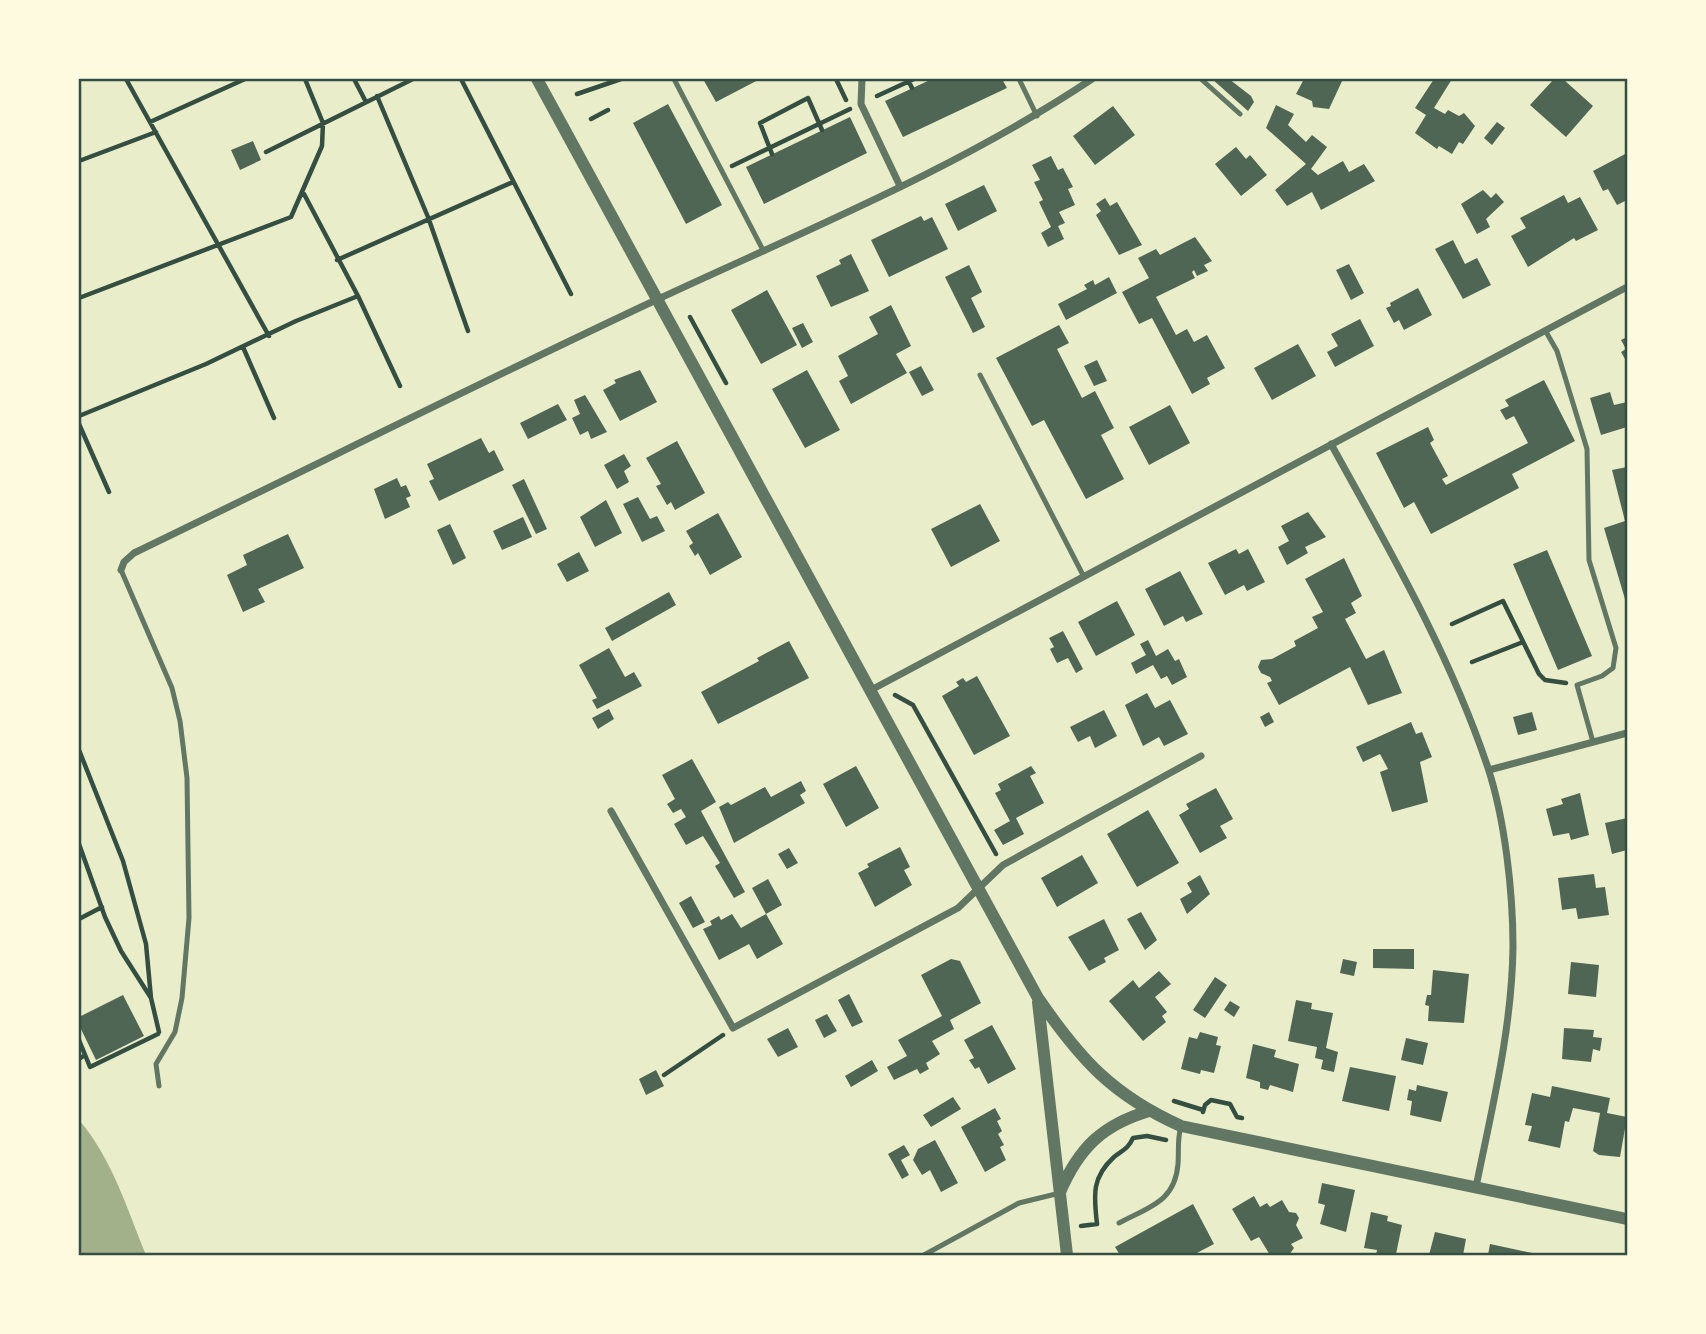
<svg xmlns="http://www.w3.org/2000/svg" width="1706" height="1334" viewBox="0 0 1706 1334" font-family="'Golos Text',sans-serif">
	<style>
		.water { fill: #a3b18a }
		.building { fill: #4f6655 }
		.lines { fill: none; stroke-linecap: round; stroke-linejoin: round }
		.path { stroke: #344e41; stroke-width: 4.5 }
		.service { stroke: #617663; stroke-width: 5 }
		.minor { stroke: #617663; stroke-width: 7 }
		.tertiary { stroke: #617663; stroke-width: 12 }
		.neatline { fill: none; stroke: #344e41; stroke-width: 2.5 }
	</style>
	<rect width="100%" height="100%" fill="#e9edc9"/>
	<!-- water -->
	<path class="water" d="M79,1120C112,1158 127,1209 146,1255H79Z"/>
	<!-- building -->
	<path class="building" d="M703,79H760L716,102Z
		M932,79H1002L1007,88L903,137L885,101Z
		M1212,79H1229L1251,96L1254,102L1248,111Z
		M1304,79H1343L1329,109L1313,107L1312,101L1296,94Z
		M1434,79H1452L1434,108L1445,114L1448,110L1459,116L1464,113L1475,126L1463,144L1459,142L1452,154L1439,146L1437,149L1415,133L1426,115L1415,108Z
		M1554,79H1563L1593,106L1566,137L1530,105Z
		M668,104L722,205L686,224L633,123Z
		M1276,105L1294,114L1288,125L1306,142L1312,135L1327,147L1311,169L1318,175L1343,161L1349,172L1364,164L1375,181L1321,210L1312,192L1287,206L1275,190L1306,164L1266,128Z
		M1113,106L1135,135L1095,165L1073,136Z
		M850,117L867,153L764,204L746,167Z
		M1497,122L1505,128L1492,145L1484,138Z
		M253,141L261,160L240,170L231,150Z
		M1236,147L1246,159L1250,155L1267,175L1241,196L1215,164Z
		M1627,153V200L1617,205L1608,189L1603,191L1593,171Z
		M1051,156L1058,170L1063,168L1073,187L1068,189L1075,205L1059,212L1065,223L1058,226L1064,239L1048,247L1041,233L1051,227L1039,202L1043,200L1034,182L1040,180L1032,165Z
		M984,185L997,211L958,231L945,204Z
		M1483,190L1491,198L1496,193L1504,202L1486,219L1490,227L1477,234L1461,204Z
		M1564,195L1568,203L1580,197L1598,230L1576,241L1574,238L1528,267L1511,236L1526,228L1520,218Z
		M1105,198L1110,206L1117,202L1142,245L1119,255L1096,215L1101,211L1096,204Z
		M921,216L924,221L932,217L948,249L889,277L871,240Z
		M1195,237L1212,261L1204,265L1208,271L1197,276L1194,270L1192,272L1195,278L1156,297L1176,335L1187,329L1194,342L1207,335L1225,368L1207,378L1210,384L1192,394L1152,318L1139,324L1122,292L1149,278L1138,258L1156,249L1160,255Z
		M1453,240L1465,264L1477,258L1491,285L1463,299L1435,249Z
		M851,254L869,291L831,307L816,276L841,264L839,260Z
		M1349,264L1364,293L1351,300L1336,270Z
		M969,265L982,292L971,298L985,327L973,333L945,277Z
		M1109,277L1117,293L1066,320L1058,304L1087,289L1084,285L1093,280L1095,285Z
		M1418,288L1432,315L1404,330L1399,320L1394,323L1386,308L1391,306L1390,303Z
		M767,290L797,345L761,364L731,310Z
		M891,305L911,346L896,354L907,373L851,404L839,381L848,376L838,356L878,334L869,317Z
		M1360,319L1374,346L1335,367L1327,352L1338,346L1331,334Z
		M803,323L813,342L802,348L792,328Z
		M1059,325L1069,343L1057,349L1082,398L1095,391L1114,428L1101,435L1124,479L1086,499L1044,420L1032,426L996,358Z
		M1627,337V358L1625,359L1621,352L1626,349L1621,340Z
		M1298,344L1316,376L1272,400L1254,368Z
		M1097,360L1107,381L1094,386L1084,366Z
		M921,366L934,390L922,396L909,372Z
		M640,370L657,402L620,421L603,390L616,383L614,380Z
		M807,370L840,430L805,448L772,389Z
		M1544,380L1575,441L1512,474L1519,488L1431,534L1414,502L1404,508L1376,453L1428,427L1434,440L1430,443L1448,476L1442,479L1446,485L1528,443L1514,416L1506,420L1500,410L1509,406L1505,400Z
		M1610,392L1614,405L1627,402V427L1601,435L1590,398Z
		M585,395L607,432L591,439L588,431L580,435L572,418L580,414L574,400Z
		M558,404L567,420L528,439L520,423Z
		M1170,405L1190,443L1149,465L1129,427Z
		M481,438L489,453L494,450L504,470L439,501L429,481L434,479L427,464Z
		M677,441L705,493L675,510L671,502L667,505L656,486L661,484L646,458Z
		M624,454L631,466L624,471L629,482L617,489L604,465Z
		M1627,467V606L1604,528L1625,521L1612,470Z
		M397,478L401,487L406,485L411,496L406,498L410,507L385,519L374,489Z
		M524,479L547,529L536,534L512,485Z
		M638,497L650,519L657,516L665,531L642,542L623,504Z
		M606,500L622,533L595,547L580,517Z
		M980,504L1000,541L951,567L931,529Z
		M1308,512L1326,537L1305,547L1308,553L1287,565L1278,547L1289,541L1281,526Z
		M718,513L742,557L710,575L698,553L695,556L689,546L693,543L686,531Z
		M523,517L532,537L502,550L493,531Z
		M450,524L466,558L453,565L437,530Z
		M288,534L304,568L258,589L265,602L243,612L227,575L247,565L243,555Z
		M1236,549L1239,554L1248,549L1265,582L1247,591L1244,585L1225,595L1208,563Z
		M1547,550L1592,656L1558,670L1513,564Z
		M579,552L589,571L567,582L557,564Z
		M1344,558L1362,596L1351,603L1356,613L1345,619L1366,659L1384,650L1402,693L1368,705L1350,667L1279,705L1267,683L1272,681L1270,677L1261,673L1258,667L1261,660L1272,659L1296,646L1294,641L1318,628L1312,617L1323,612L1305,579Z
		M1180,571L1203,614L1186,622L1183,616L1164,626L1145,589Z
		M669,592L676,605L612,641L605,628Z
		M1117,601L1135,635L1096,656L1078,622Z
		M1063,631L1083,669L1076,673L1068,658L1057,663L1050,649L1054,647L1049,638Z
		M1148,640L1156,656L1168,649L1175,661L1179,659L1187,677L1172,685L1167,676L1161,679L1153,665L1136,674L1131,663L1146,655L1140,644Z
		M789,641L809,678L718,724L701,692L759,661L757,658Z
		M609,648L625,677L634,672L642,686L597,709L592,700L597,698L579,665Z
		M977,676L1010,736L974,755L942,696L959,686L956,682L963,678L966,682Z
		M1147,693L1155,708L1170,700L1188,734L1164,746L1159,737L1143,746L1125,705Z
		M609,709L614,719L598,729L592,718Z
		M1104,710L1117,736L1095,748L1090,736L1078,742L1070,727Z
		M1269,712L1274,722L1265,727L1260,717Z
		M1532,712L1537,730L1518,735L1513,717Z
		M1411,722L1416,734L1422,732L1432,757L1420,762L1428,802L1392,812L1380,772L1388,769L1380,754L1363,762L1356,747Z
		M692,759L716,802L701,811L745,892L734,898L715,866L720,863L703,836L686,845L674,824L686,817L681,809L673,813L667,804L675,799L662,775Z
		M856,766L879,808L846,827L823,784Z
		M1031,766L1036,773L1030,776L1044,803L1016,818L1024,834L1003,845L994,830L1010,821L995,793L1001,790L998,784Z
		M801,781L806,791L800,795L805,803L734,843L719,807L728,802L731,805L765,787L771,797Z
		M1216,788L1233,819L1220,826L1227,838L1200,853L1179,815L1189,809L1186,804Z
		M1580,793L1589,835L1571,840L1569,833L1553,836L1546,809L1563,804L1561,799Z
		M1148,810L1179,863L1137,887L1107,834Z
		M1627,818V850L1612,854L1605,823Z
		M900,847L910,867L904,870L912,885L875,907L858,873L869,867L867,864Z
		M789,848L798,863L787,869L778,854Z
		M1082,855L1098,883L1057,907L1041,878Z
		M1594,874L1596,888L1605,887L1609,915L1578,919L1576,908L1562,910L1558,878Z
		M1200,875L1210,894L1187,914L1180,899L1192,892L1187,883Z
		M768,879L782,905L766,914L752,888Z
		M691,896L705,922L693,928L679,903Z
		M1141,912L1157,940L1145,950L1127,919Z
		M732,914L741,928L766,914L783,944L757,959L749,944L719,960L703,929L712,925L710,921L719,916L721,920Z
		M1104,919L1119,950L1104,958L1106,962L1089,971L1068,937Z
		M1373,949H1414V969L1373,968Z
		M951,959L960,961L981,1003L950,1020L954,1029L932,1041L940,1054L926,1063L929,1069L920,1074L917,1069L894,1080L887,1067L907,1056L898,1040L942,1016L921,975Z
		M1343,959L1357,962L1354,976L1340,973Z
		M1571,962L1599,965L1596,997L1568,994Z
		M1433,970L1469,974L1464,1023L1428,1021L1429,1006L1425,1005L1427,995H1431Z
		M1159,971L1171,984L1155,997L1167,1012L1162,1016L1166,1022L1143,1041L1109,1001L1133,980L1139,988Z
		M1215,977L1227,985L1205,1018L1193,1010Z
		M849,994L863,1022L852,1027L838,1000Z
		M123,995L144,1036L96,1060L79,1025V1017Z
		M1296,1000L1312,1003L1311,1009L1333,1013L1326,1048L1338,1052L1334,1072L1321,1069L1323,1060L1315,1058L1317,1047L1288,1041Z
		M1230,1001L1240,1007L1234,1017L1224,1010Z
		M827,1014L837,1031L824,1038L815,1020Z
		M992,1025L1016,1069L988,1084L979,1067L975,1069L969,1060L974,1058L964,1040Z
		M788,1028L798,1047L778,1057L767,1039Z
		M1564,1028L1594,1030L1593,1037L1602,1038L1600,1051L1593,1049L1591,1062L1562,1059Z
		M1200,1032L1218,1037L1216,1045L1221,1046L1214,1073L1201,1070L1200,1074L1181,1069L1189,1037L1197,1039Z
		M1406,1038L1428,1043L1423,1065L1401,1060Z
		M1253,1044L1276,1050L1274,1057L1299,1064L1293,1092L1270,1085L1268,1090L1260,1088V1082L1246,1078Z
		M872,1060L878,1071L851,1087L845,1076Z
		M1350,1067L1396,1076L1389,1111L1342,1101Z
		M656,1070L664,1086L646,1095L639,1079Z
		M1417,1085L1448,1092L1441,1122L1410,1115L1412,1101L1407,1100L1409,1089L1416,1091Z
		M1552,1086L1610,1098L1607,1113L1627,1117L1620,1157L1599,1155L1593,1151L1600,1113L1573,1108L1569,1122L1565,1121L1560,1148L1528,1141L1532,1126L1525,1125L1532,1093L1550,1097Z
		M953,1097L961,1109L931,1127L923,1115Z
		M995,1108L1001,1119L997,1121L1002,1131L998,1134L1004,1145L1000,1147L1006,1160L985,1172L961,1127Z
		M935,1140L958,1183L941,1192L930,1170L922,1175L913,1160L918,1149Z
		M904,1145L910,1155L901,1160L909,1175L902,1179L888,1154Z
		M1322,1183L1355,1190L1346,1232L1320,1224L1325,1205L1318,1203Z
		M1254,1196L1260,1207L1267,1203L1270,1207L1282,1200L1289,1212L1296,1213L1299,1218L1296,1225L1303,1238L1291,1244L1294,1248L1289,1255H1270L1259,1237L1251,1241L1232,1209Z
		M1193,1204L1214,1244L1193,1255H1120L1115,1247Z
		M1371,1212L1388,1216L1387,1221L1402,1225L1396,1254L1376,1255L1377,1250L1364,1248Z
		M1435,1232L1466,1239L1463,1255H1429Z
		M1490,1244L1537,1254V1255H1488Z"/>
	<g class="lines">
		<!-- path -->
		<path class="path" d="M126,79L269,336
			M354,79L366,102
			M461,79L571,294
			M836,79L846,100
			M908,80L912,88
			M577,94L621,79
			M377,96L428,217L468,331
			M877,96L914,79
			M591,119L608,110
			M150,122L245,79
			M266,152L413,79
			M772,154L760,123L808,98L822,130
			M79,161L156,132
			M732,166L850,109
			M304,194L358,296L400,386
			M337,260L513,182
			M79,298L291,217L322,146L323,123L305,79
			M690,317L726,383
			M243,347L274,418
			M79,416L206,364L296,321L358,296
			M79,424L109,492
			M1452,624L1503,601L1539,674L1545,680L1566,683
			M1472,662L1523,642
			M895,695L913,705L996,854
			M79,750L123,861L146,944L151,998
			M79,844L105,917L121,951L151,998L159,1032
			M79,919L102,907
			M79,1040L90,1067L158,1034
			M79,1059L85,1055
			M664,1075L723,1035
			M1174,1101L1203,1110
			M1203,1112L1205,1105L1211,1100L1230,1104L1237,1117L1242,1118
			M1081,1226L1097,1224C1094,1196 1091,1178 1114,1157C1123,1150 1128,1149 1133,1138L1147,1136L1166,1140"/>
		<!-- service -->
		<path class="service" d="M674,79L763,250
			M1019,79L1037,116
			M1201,79L1240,114
			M1545,330L1557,351L1587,449L1589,560L1616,648L1613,668L1602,676L1577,685L1593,742
			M980,375L1083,575
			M121,570L172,688L180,721L187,778L189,918L182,998L175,1032L156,1064L159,1086
			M1119,1223C1149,1207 1175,1202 1178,1164C1179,1150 1177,1140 1181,1126
			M924,1255L1019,1203L1060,1193"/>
		<!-- minor -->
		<path class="minor" d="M862,79L861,104L900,186
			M1331,444C1389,549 1450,654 1488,768C1505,820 1513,892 1513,947C1512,1028 1492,1108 1476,1187
			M121,570L124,562L134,553C308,469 481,382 656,300C804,231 957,169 1092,79
			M871,690L1627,287
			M1489,770L1627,733
			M611,811L733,1028L958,908L1003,865L1201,756"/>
		<!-- tertiary -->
		<path class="tertiary" d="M537,79L1038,998C1080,1059 1112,1095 1181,1126L1627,1219
			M1038,1002L1067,1255
			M1060,1192C1079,1148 1102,1125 1149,1111"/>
	</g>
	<!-- border -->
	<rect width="1706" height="1334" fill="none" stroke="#fefae0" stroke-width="161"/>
	<rect x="80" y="80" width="1546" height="1174" class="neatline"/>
</svg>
